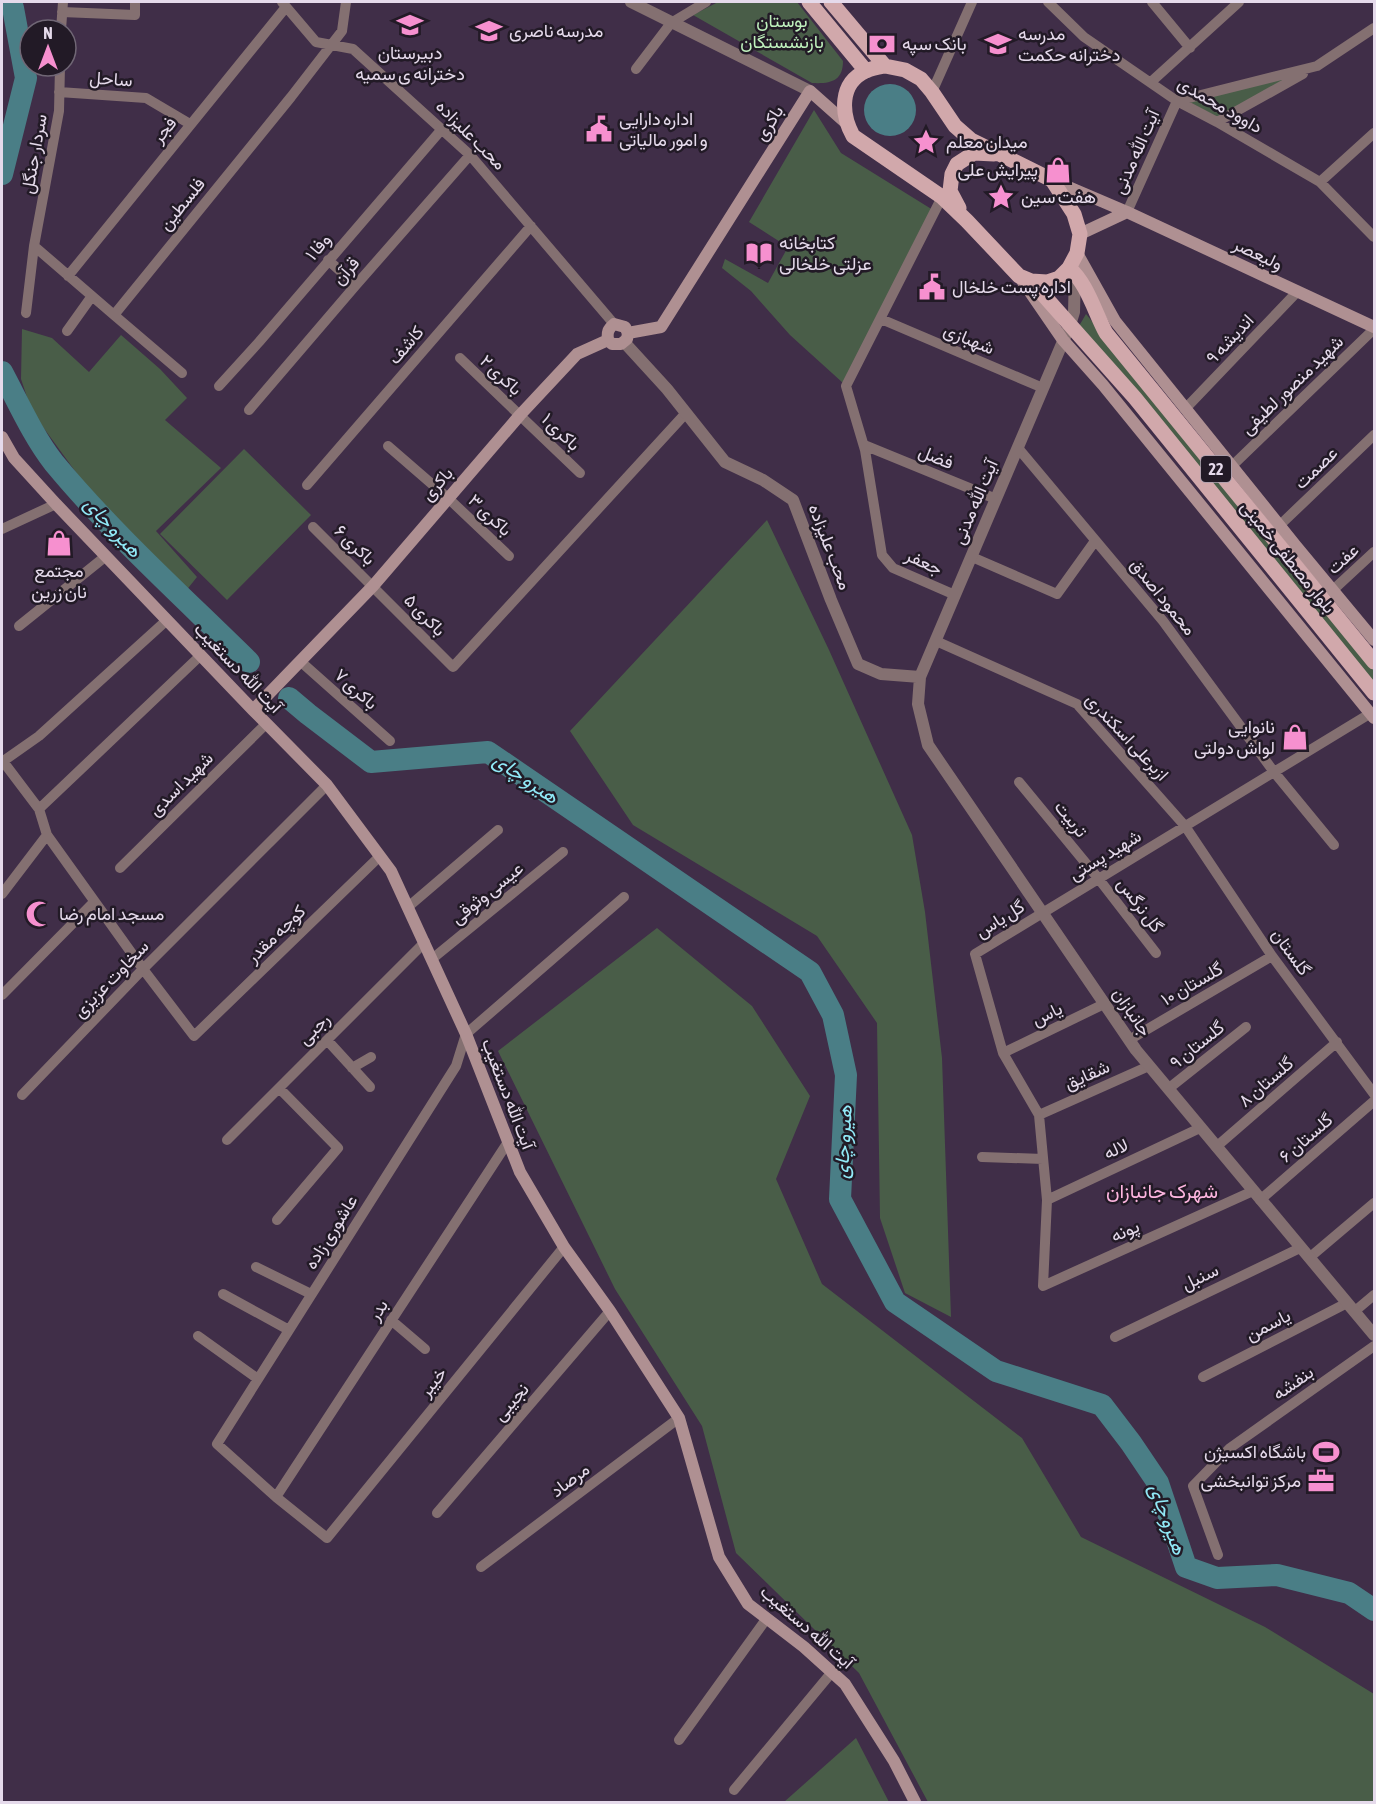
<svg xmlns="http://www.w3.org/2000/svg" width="1376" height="1804" viewBox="0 0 1376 1804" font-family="'Asap Condensed',Vazirmatn,sans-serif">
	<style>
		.green { fill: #495d48 }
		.water { fill: #4a7e86 }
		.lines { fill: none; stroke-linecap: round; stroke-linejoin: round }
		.river { stroke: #4a7e86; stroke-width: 22 }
		.minor { stroke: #847071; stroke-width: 10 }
		.tertiary { stroke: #847071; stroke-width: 12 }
		.secondary { stroke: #af9092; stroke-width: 12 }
		.primary { stroke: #d1a8ab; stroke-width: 15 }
		.labels { text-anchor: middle; stroke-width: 5; stroke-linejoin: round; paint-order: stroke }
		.shield { fill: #221a26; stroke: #aaa0b0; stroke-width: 1.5 }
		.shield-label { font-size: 16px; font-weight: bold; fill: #e5daeb }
		.park-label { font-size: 18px; fill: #bff1bd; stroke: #221a26 }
		.poi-label { font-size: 18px; fill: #e5daeb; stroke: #221a26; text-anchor: start }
		.street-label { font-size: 18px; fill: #e5daeb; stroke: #221a26 }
		.water-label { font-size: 20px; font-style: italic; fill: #91e9f7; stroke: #221a26 }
		.neighbourhood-label { font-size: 20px; fill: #fdb5df; stroke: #221a26 }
	</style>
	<rect width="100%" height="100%" fill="#402e48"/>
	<!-- green -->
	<path class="green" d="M718,2H797L843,61C843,81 831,84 812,83L693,15Z
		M1294,76L1217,117L1189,102Z
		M814,110L841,153L933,210L843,383L790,335L751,291L722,268L725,259L768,283L788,247L749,222Z
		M1086,314L1374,666V687L1079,326Z
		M22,329L52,338L89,372L121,335L160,369L187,398L165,420L221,468L156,531L197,577L185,592L86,486L32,412L21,379Z
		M244,449L311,515L227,600L160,534Z
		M767,520L829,650L912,835L925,912L942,1058L951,1317L905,1293L880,1218L877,1023L817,936L633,825L570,731Z
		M657,928L752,1006L810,1096L776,1179L822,1284L1022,1438L1081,1537L1265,1627L1374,1694V1802H928L859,1673L736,1553L702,1426L615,1289L498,1051Z
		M856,1738L889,1802H784Z"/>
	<!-- water -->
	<path class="water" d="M864 110a26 26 0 1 1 52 0a26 26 0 1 1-52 0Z"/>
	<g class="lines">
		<!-- river -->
		<path class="river" d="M2,174L26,78L13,8
			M2,372C18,402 33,436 54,463C112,533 184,598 249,662
			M289,698L308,714L371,762L488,752L810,972L833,1015L846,1075L840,1199L895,1302L996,1371L1102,1405L1131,1443L1158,1483L1186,1567L1217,1578L1277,1575L1349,1593L1374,1610"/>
		<!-- minor -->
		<path class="minor" d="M282,2L316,42L353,49L470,155L614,324
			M1048,2L1084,37L1177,101L1217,122L1320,182L1374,237
			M1152,2L1190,48
			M62,12L135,15V2
			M61,30L63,2
			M636,69L671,23L706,2
			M1151,82L1239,2
			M59,92L146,98L190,124
			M932,92L972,2
			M1177,101L1317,66L1374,28
			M1217,122L1303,74
			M1320,182L1374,133
			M942,197L846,386L865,450L882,555L893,568L955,595
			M1127,212L1177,101
			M34,246L114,315L291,97L342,31L346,2
			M328,260L356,285
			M68,276L286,7
			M26,313L34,246L59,111L60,66
			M114,315L182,373
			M881,319L1043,388
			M67,331L92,296
			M460,358L580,473
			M219,386L259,342L442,129
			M1186,408L1297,292
			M249,410L356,285L470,155
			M864,445L996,499
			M388,446L448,498L509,556
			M1018,448L1163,621L1274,772L1334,845
			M1233,465L1374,329
			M307,485L531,226
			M1280,525L1374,435
			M313,527L453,667L686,413
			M2,529L56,504
			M972,557L1057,594L1095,541
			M1333,590L1374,552
			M19,626L106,556
			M936,641L1077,704L1185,826L1272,956L1374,1094
			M300,661L390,741
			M2,760L39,809L47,835L143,969L194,1036L380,856
			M2,762L39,736L167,620
			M1019,782L1098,878L1156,953
			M39,809L201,655
			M120,868L266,724
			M2,894L47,835
			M408,907L498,830
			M432,959L563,852
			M2,995L94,902
			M327,1040L370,1087
			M1129,1040L1272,956
			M1003,1053L1104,1004
			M352,1068L371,1057
			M1168,1089L1246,1027
			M22,1095L143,969L327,785
			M1039,1115L1149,1066
			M227,1140L425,942
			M1216,1147L1337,1042
			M982,1157L1043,1159
			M1253,1191L1043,1286L1047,1200L1039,1115L1003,1053L975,954L1371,713
			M1047,1200L1200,1128
			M1260,1200L1374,1101
			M277,1220L338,1148L279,1088
			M564,1247L327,1538L276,1497L217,1444L456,1066L466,1034L624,897
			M1309,1258L1374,1203
			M256,1267L311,1294
			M223,1294L289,1330
			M1355,1311L1374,1295
			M391,1320L425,1349
			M198,1336L258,1379
			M1115,1337L1300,1248
			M1203,1377L1347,1303
			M276,1497L508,1142
			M437,1513L610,1311
			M1218,1555L1193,1486L1230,1448L1374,1346
			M481,1567L679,1418
			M679,1740L767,1618
			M734,1790L832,1672"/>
		<!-- tertiary -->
		<path class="tertiary" d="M631,2L810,91
			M1075,273L1074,312L1070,325L920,677L918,704L928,745L1136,1050L1374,1335
			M624,342L667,389L725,462L763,480L793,500L831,600L858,664L881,674L920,677"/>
		<!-- secondary -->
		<path class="secondary" d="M1052,180L1127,212L1374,327
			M1080,234L1127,212
			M1077,253L1115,321L1296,546L1374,640
			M1019,276L1063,340L1103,385L1374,718
			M628,333L661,327L810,91L846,123
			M608,340C607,332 608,329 614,324L625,327L628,333
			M608,340L612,344H621L627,339L628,333
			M2,437L14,458L56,504L253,710L327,785L391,871L466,1034L520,1172L564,1247L610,1311L679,1418L719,1557L748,1604L804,1647L845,1684L894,1761L915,1802
			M253,710L373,586L520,415L577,354L608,340"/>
		<!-- primary -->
		<path class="primary" d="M809,2L866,71
			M831,2L885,66
			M885,66L905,70L921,79L932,92L955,126L971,140L1052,180L1074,214L1080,234L1077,253L1069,268L1059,278L1047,282L1031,281L1019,276L967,221L942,197L853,136C841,114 839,83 866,71C872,68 879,67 885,66Z
			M959,208L950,191L952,174L957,164L974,153L994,154
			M1069,268C1087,283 1095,313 1106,333L1374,662
			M1031,281L1135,398L1374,693"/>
	</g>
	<!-- icons -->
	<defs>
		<g id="school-bare" transform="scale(2.07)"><path d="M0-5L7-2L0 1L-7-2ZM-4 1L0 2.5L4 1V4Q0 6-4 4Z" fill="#f690cf" stroke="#221a26" stroke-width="2.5" paint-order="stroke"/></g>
		<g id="bank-bare" transform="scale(2.07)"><path d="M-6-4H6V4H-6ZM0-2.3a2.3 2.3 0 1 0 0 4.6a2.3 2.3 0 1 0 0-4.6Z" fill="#f690cf" stroke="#221a26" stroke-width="2.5" paint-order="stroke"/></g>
		<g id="civic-bare" transform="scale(2.07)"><path d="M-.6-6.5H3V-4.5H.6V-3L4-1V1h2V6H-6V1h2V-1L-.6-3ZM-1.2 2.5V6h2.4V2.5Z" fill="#f690cf" stroke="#221a26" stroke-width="2.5" paint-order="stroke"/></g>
		<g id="sight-bare" transform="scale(2.07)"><path d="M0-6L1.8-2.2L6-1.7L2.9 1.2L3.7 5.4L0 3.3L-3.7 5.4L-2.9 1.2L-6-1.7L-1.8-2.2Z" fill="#f690cf" stroke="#221a26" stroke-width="2.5" paint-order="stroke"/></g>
		<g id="shop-bare" transform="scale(2.07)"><path d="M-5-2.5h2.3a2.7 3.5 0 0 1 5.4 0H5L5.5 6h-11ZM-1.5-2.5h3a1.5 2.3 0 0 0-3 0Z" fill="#f690cf" stroke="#221a26" stroke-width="2.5" paint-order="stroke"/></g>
		<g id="library-bare" transform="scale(2.07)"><path d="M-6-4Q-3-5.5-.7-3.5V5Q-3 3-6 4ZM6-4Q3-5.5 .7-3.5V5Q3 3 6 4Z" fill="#f690cf" stroke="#221a26" stroke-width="2.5" paint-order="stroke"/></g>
		<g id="mosque-bare" transform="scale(2.07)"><path d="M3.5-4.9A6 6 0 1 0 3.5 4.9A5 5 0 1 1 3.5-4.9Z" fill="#f690cf" stroke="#221a26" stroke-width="2.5" paint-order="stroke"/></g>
		<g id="stadium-bare" transform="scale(2.07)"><path d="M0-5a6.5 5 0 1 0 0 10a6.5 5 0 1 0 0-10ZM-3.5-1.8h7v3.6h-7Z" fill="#f690cf" stroke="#221a26" stroke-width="2.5" paint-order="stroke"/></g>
		<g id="office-bare" transform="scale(2.07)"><path d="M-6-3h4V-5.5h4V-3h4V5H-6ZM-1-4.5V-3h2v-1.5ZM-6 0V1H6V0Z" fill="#f690cf" stroke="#221a26" stroke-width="2.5" paint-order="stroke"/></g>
	</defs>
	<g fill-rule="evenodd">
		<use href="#school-bare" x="410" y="25"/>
		<use href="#school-bare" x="489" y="31"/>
		<use href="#bank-bare" x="882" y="44"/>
		<use href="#school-bare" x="998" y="44"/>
		<use href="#civic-bare" x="599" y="129"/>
		<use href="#sight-bare" x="926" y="142"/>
		<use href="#shop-bare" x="1058" y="170"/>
		<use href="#sight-bare" x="1001" y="197"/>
		<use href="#library-bare" x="759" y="253"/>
		<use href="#civic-bare" x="932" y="287"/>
		<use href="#shop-bare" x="59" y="543"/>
		<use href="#shop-bare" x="1295" y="737"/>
		<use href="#mosque-bare" x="39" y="914"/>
		<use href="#stadium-bare" x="1326" y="1452"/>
		<use href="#office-bare" x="1321" y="1481"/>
	</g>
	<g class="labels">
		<!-- shield labels -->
		<rect class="shield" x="1201" y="456" width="30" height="26" rx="4.5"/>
		<g class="shield-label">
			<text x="1216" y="475">22</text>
		</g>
		<!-- park labels -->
		<g class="park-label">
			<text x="782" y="27">بوستان<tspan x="782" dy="21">بازنشستگان</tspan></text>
		</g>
		<!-- poi labels -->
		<g class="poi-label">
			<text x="509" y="37">مدرسه ناصری</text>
			<text x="1018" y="40">مدرسه<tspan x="1018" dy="21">دخترانه حکمت</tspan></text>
			<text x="902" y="50">بانک سپه</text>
			<text x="410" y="59" text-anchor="middle">دبیرستان<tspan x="410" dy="21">دخترانه ی سمیه</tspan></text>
			<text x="619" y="125">اداره دارایی<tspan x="619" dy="21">و امور مالیاتی</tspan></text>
			<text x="946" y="148">میدان معلم</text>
			<text x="1038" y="176" text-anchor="end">پیرایش علی</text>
			<text x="1021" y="203">هفت سین</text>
			<text x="779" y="249">کتابخانه<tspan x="779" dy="21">عزلتی خلخالی</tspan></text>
			<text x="952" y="293">اداره پست خلخال</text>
			<text x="59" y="577" text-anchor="middle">مجتمع<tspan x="59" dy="21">نان زرین</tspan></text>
			<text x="1275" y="733" text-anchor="end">نانوایی<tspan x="1275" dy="21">لواش دولتی</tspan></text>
			<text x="59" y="920">مسجد امام رضا</text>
			<text x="1306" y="1458" text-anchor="end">باشگاه اکسیژن</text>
			<text x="1301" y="1487" text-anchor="end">مرکز توانبخشی</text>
		</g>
		<!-- street labels -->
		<g class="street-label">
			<text transform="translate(111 79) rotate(4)" y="6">ساحل</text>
			<text transform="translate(1220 105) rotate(30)" y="6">داوود محمدی</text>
			<text transform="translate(769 123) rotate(-58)" y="6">باکری</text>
			<text transform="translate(164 130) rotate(-51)" y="6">فجر</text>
			<text transform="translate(471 135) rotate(45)" y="6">محب علیزاده</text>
			<text transform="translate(1136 152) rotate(-66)" y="6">آیت الله مدنی</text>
			<text transform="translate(34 154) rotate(-80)" y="6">سردار جنگل</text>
			<text transform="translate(182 204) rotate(-51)" y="6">فلسطین</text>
			<text transform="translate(318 247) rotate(-50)" y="6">وفا ۱</text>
			<text transform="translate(1258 254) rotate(25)" y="6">ولیعصر</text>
			<text transform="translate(346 271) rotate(-49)" y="6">قرآن</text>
			<text transform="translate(969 339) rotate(23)" y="6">شهبازی</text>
			<text transform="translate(1230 339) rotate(-47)" y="6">اندیشه ۹</text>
			<text transform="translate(406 345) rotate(-49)" y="6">کاشف</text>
			<text transform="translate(501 375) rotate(43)" y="6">باکری ۲</text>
			<text transform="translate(1292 385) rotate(-44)" y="6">شهید منصور لطیفی</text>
			<text transform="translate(561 432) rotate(44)" y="6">باکری ۱</text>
			<text transform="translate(936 457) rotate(22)" y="6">فضل</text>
			<text transform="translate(1316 468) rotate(-44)" y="6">عصمت</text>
			<text transform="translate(437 484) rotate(-49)" y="6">باکری</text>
			<text transform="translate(975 502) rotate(-67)" y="6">آیت‌ الله مدنی</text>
			<text transform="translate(490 515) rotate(43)" y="6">باکری ۳</text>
			<text transform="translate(355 545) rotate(44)" y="6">باکری ۶</text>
			<text transform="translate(830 547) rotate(69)" y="6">محب علیزاده</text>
			<text transform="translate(1288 557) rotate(51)" y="6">بلوار مصطفی خمینی</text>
			<text transform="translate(1343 559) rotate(-42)" y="6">عفت</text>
			<text transform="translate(924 562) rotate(25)" y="6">جعفر</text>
			<text transform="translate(1163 597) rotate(51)" y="6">محمود اصدق</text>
			<text transform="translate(425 615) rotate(46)" y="6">باکری ۵</text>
			<text transform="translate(238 668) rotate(46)" y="6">آیت الله دستغیب</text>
			<text transform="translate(356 689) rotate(42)" y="6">باکری ۷</text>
			<text transform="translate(1127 737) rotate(47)" y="6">ازبرعلی اسکندری</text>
			<text transform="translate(181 784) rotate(-45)" y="6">شهید اسدی</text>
			<text transform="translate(1071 819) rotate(51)" y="6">تربیت</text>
			<text transform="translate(1105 855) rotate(-31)" y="6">شهید پستی</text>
			<text transform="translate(487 893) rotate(-39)" y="6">عیسی وثوقی</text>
			<text transform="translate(1140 905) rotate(53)" y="6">گل نرگس</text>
			<text transform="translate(1000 919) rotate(-32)" y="6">گل یاس</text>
			<text transform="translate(276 934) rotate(-44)" y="6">کوچه مقدر</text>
			<text transform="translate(1291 952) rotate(54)" y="6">گلستان</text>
			<text transform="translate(111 979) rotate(-46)" y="6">سخاوت عزیزی</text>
			<text transform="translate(1192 984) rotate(-30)" y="6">گلستان ۱۰</text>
			<text transform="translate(1132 1012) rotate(56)" y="6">جانبازان</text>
			<text transform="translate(1047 1014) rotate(-26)" y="6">یاس</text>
			<text transform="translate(314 1029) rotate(-45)" y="6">رجبی</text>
			<text transform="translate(1197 1045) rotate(-39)" y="6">گلستان ۹</text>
			<text transform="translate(1087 1075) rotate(-24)" y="6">شقایق</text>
			<text transform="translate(1266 1082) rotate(-41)" y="6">گلستان ۸</text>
			<text transform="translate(508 1094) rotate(69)" y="6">آیت الله دستغیب</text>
			<text transform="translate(1306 1138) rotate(-41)" y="6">گلستان ۶</text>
			<text transform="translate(1116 1149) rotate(-25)" y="6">لاله</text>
			<text transform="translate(1125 1231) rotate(-24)" y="6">پونه</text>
			<text transform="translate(331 1232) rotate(-58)" y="6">عاشوری زاده</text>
			<text transform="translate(1200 1277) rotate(-26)" y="6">سنبل</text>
			<text transform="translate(378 1310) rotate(-57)" y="6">بدر</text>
			<text transform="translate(1268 1325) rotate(-27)" y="6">یاسمن</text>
			<text transform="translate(433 1382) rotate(-51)" y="6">خیبر</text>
			<text transform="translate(1293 1383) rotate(-35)" y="6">بنفشه</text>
			<text transform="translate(511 1402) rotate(-49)" y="6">نجیبی</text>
			<text transform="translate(570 1480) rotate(-37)" y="6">مرصاد</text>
			<text transform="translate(807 1627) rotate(41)" y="6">آیت الله دستغیب</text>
		</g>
		<!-- water labels -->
		<g class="water-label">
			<text transform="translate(113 527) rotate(47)" y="7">هیرو چای</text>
			<text transform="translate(526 778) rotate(34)" y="7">هیرو چای</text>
			<text transform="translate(843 1142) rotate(-87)" y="7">هیرو چای</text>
			<text transform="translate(1168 1519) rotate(70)" y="7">هیرو چای</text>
		</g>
		<!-- neighbourhood labels -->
		<g class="neighbourhood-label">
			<text x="1162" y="1198">شهرک جانبازان</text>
		</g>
	</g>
	<!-- border -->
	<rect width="1376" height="1804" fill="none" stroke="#e5daeb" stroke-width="6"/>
	<!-- north arrow -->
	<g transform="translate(48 48)"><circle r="28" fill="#221a26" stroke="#706775" stroke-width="1.5"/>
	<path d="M0-4.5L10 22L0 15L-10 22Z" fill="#f690cf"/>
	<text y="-9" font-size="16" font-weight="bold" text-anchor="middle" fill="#e5daeb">N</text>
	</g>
</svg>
